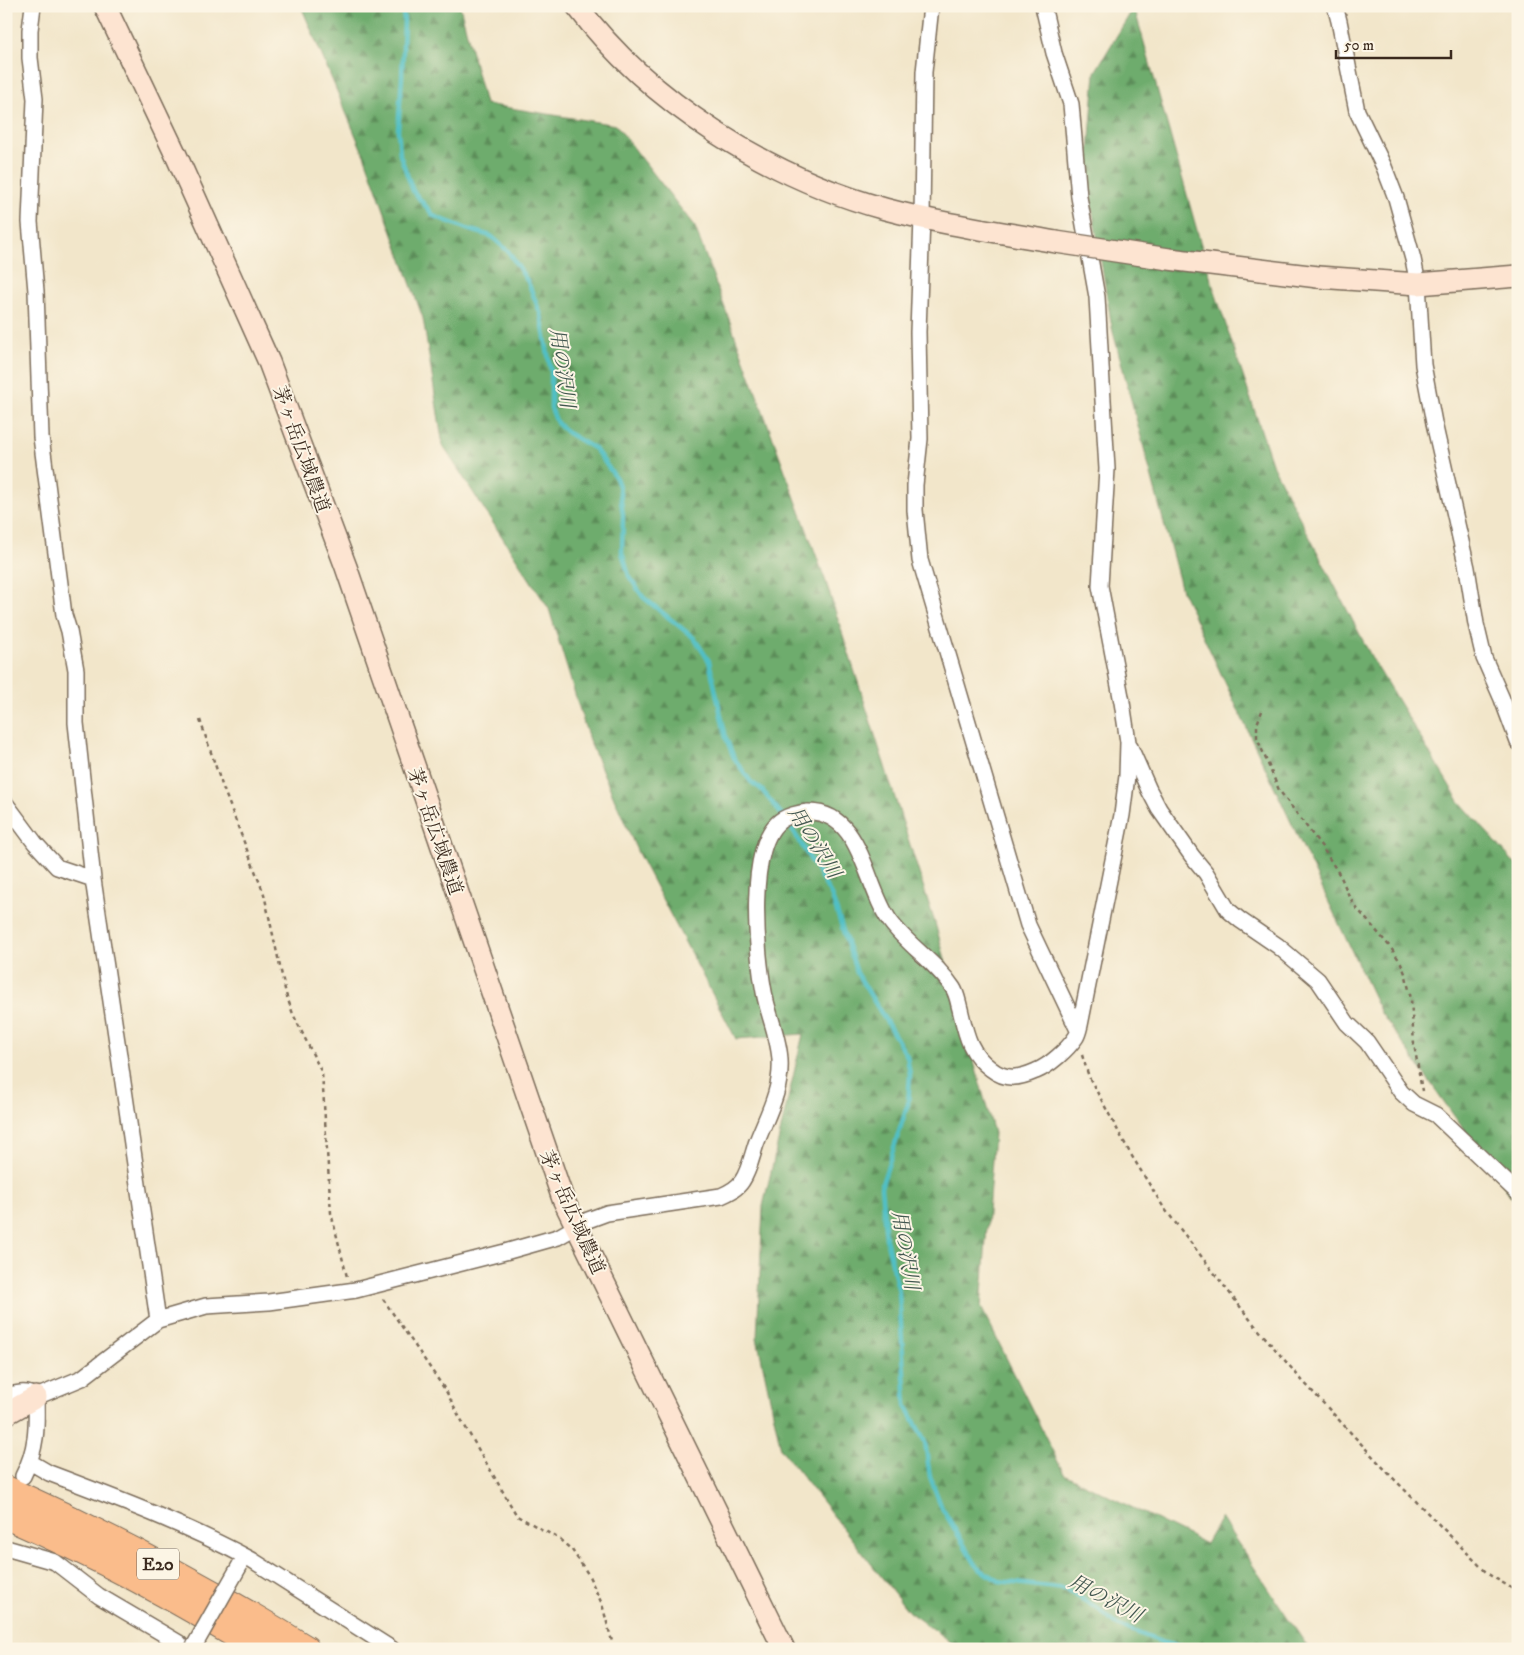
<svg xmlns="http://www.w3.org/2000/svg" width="1524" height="1655" viewBox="0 0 1524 1655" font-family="'IM FELL DW Pica','Noto Serif JP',serif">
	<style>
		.forest { fill: url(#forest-firs); stroke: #546b46 }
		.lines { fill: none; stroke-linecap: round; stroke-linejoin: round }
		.stream { stroke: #51bfc5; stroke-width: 4.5 }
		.street-casing { stroke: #7b6c5a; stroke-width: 18 }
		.secondary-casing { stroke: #7b6c5a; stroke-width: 24 }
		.highway-casing { stroke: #7b6c5a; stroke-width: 30 }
		.path { stroke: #7b6c5a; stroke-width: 2.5; stroke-dasharray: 4 4; stroke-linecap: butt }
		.street { stroke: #fff; stroke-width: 15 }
		.secondary { stroke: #fde4d1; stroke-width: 21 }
		.highway { stroke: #fabc8b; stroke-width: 28 }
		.street-bridge-casing { stroke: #7b6c5a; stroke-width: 18; stroke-linecap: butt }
		.secondary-bridge-casing { stroke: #7b6c5a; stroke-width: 24; stroke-linecap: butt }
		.street-bridge { stroke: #fff; stroke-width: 15 }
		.secondary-bridge { stroke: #fde4d1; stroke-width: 21 }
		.labels { text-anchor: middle; stroke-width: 4; stroke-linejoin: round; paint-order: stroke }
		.shield { fill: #fcf5e5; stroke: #75675a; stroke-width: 1 }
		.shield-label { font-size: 18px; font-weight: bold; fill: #3b2a1e }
		.street-label { font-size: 19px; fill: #3b2a1e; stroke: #fcf5e5 }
		.water-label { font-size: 20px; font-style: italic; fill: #425750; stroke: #fcf5e5 }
	</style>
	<defs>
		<pattern id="forest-firs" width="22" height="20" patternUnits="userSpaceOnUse" patternTransform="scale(1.25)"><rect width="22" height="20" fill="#6eac6d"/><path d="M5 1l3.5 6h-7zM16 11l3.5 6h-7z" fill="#5c8c59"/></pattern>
	</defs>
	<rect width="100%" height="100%" fill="#fcf5e5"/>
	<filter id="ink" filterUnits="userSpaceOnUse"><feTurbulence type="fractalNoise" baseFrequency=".02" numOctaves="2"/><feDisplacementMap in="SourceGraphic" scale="10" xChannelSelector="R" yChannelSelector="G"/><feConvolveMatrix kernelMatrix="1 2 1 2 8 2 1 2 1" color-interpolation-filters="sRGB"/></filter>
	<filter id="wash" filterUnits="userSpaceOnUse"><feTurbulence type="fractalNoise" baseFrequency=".0096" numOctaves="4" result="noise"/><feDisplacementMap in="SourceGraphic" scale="20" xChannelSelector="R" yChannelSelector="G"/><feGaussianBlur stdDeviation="1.12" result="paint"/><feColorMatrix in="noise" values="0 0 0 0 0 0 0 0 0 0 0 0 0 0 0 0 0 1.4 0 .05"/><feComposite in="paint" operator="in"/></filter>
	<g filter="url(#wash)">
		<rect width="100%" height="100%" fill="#f2e6ca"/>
		<!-- forest -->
		<path class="forest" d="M301,6H460L485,104L616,125L695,227L826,582L935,923L994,1133L981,1307L1064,1474L1206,1544L1221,1518L1309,1649H960L909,1612L781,1449L757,1338L763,1206L803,1034L736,1039L638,853L589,740L549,609L443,446L423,318L366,160Z
			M1134,7L1211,280L1273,466L1373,660L1459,801L1518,867V1206L1381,1013L1182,591L1112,328L1087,177L1095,72Z"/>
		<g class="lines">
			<!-- stream -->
			<path class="stream" d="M402,6L404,20L402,77L398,130L400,155L413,191L434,216L467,229L491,236L508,251L528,282L541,315L551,372V408L557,423L568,433L595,449L616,478L619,486L623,515L622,552L629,576L643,597L694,638L709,661L726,738L734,758L751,782L761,789L787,821L815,867L832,897L857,973L907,1056L910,1075L908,1104L881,1187L886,1239L899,1292L906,1405L925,1442L930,1477L942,1508L978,1568L999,1581L1065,1589L1097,1608L1117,1625L1164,1643L1192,1649"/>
		</g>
	</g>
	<g filter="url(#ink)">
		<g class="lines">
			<!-- street casing -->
			<g class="street-casing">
				<path id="street" d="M33,6L30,30V58L35,99L30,222L36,291L41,437L64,615L69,631L76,670V723L93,879
					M931,6L924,72L922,218L918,332L920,439L915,485V510L920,560L1028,925L1078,1030
					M1335,6L1339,21L1357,111L1384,167L1396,198L1413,259L1418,284L1423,365L1434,423L1467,568L1476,624L1484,658L1502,699L1518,742
					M1130,747L1149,790L1159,809L1192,856L1206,873L1228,910L1240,920L1278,946L1318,980L1347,1023L1367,1042L1401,1092L1414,1104L1436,1115L1518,1193
					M6,804L35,843L57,867L93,879L158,1320L82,1378L36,1397
					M158,1320L206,1306L269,1302L356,1290L505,1252L558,1237L588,1220L607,1213L721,1196C728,1193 737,1189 742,1181C749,1171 752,1156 756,1144C766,1117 782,1091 780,1060C779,1037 768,1015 764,992C757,955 745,841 783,819C790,815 800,813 808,812C862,811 865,887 890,921C908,946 936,962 953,988C957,994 958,1002 960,1009C966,1034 969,1053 991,1069C1006,1081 1020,1078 1036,1071C1049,1066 1068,1049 1076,1037C1078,1034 1079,1029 1080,1025L1122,815L1127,776L1128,742L1122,702L1100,586L1107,469L1097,297L1079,197L1071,104L1054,53L1043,6
					M6,1396C18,1393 26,1390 36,1397
					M30,1462L49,1473C118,1499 187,1525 252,1560L392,1649
					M23,1476C37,1449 37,1427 36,1397
					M6,1548L55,1562L99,1596L179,1643L184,1649"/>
			</g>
			<!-- secondary casing -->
			<g class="secondary-casing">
				<path id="secondary" d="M105,6L176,155L269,362L346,567L563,1199L784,1649
					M577,6C650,103 769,177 885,209C941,224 999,232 1056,242
					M1318,277L1418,284L1518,276
					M6,1414L36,1397"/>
			</g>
			<!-- highway casing -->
			<g class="highway-casing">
				<path id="highway" d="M6,1490C110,1537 208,1589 305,1649
					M6,1515C93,1553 179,1598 259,1649"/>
			</g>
			<!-- path -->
			<path class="path" d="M1262,711L1257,724V738L1279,790L1322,847L1341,877L1349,896L1355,906L1391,948L1401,963L1406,976L1411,999L1414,1044L1422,1091
				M200,720L222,785L264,894L286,994L293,1014L322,1073L331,1213L347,1277
				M1082,1055L1089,1077L1130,1153L1164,1208L1252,1322L1299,1377L1391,1476L1488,1574L1518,1592
				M383,1299L446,1391L459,1416L517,1516L558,1538L572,1550L588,1574L602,1604L614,1649"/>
			<!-- street -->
			<use href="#street" class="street"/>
			<!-- secondary -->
			<use href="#secondary" class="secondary"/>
			<!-- highway -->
			<use href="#highway" class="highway"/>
			<!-- street-bridge casing -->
			<g class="street-bridge-casing">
				<path id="street-bridge" d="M193,1648L240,1565"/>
			</g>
			<!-- secondary-bridge casing -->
			<g class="secondary-bridge-casing">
				<path id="secondary-bridge" d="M1056,242L1169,259L1318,277"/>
			</g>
			<!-- street-bridge -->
			<use href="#street-bridge" class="street-bridge"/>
			<!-- secondary-bridge -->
			<use href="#secondary-bridge" class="secondary-bridge"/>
		</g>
	</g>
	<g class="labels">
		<!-- shield labels -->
		<rect class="shield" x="137" y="1548.5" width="42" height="31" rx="4"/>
		<g class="shield-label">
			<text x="158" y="1570">E20</text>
		</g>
		<!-- street labels -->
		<g class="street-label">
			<text transform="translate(302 449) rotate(70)" y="7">茅ヶ岳広域農道</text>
			<text transform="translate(436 831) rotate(71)" y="7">茅ヶ岳広域農道</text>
			<text transform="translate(573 1212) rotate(66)" y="7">茅ヶ岳広域農道</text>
		</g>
		<!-- water labels -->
		<g class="water-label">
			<text transform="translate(563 368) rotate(82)" y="7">用の沢川</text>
			<text transform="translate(815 842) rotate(58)" y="7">用の沢川</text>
			<text transform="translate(906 1250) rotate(80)" y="7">用の沢川</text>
			<text transform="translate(1106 1598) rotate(28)" y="7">用の沢川</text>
		</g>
	</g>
	<!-- margin -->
	<rect width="1524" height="1655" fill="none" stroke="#fcf5e5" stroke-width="25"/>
	<!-- scale -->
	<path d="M1336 50v8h115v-8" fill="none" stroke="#3b2a1e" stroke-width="2.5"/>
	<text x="1344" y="50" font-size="15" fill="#3b2a1e" stroke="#fcf5e5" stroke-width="4" paint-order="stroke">50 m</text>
</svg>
